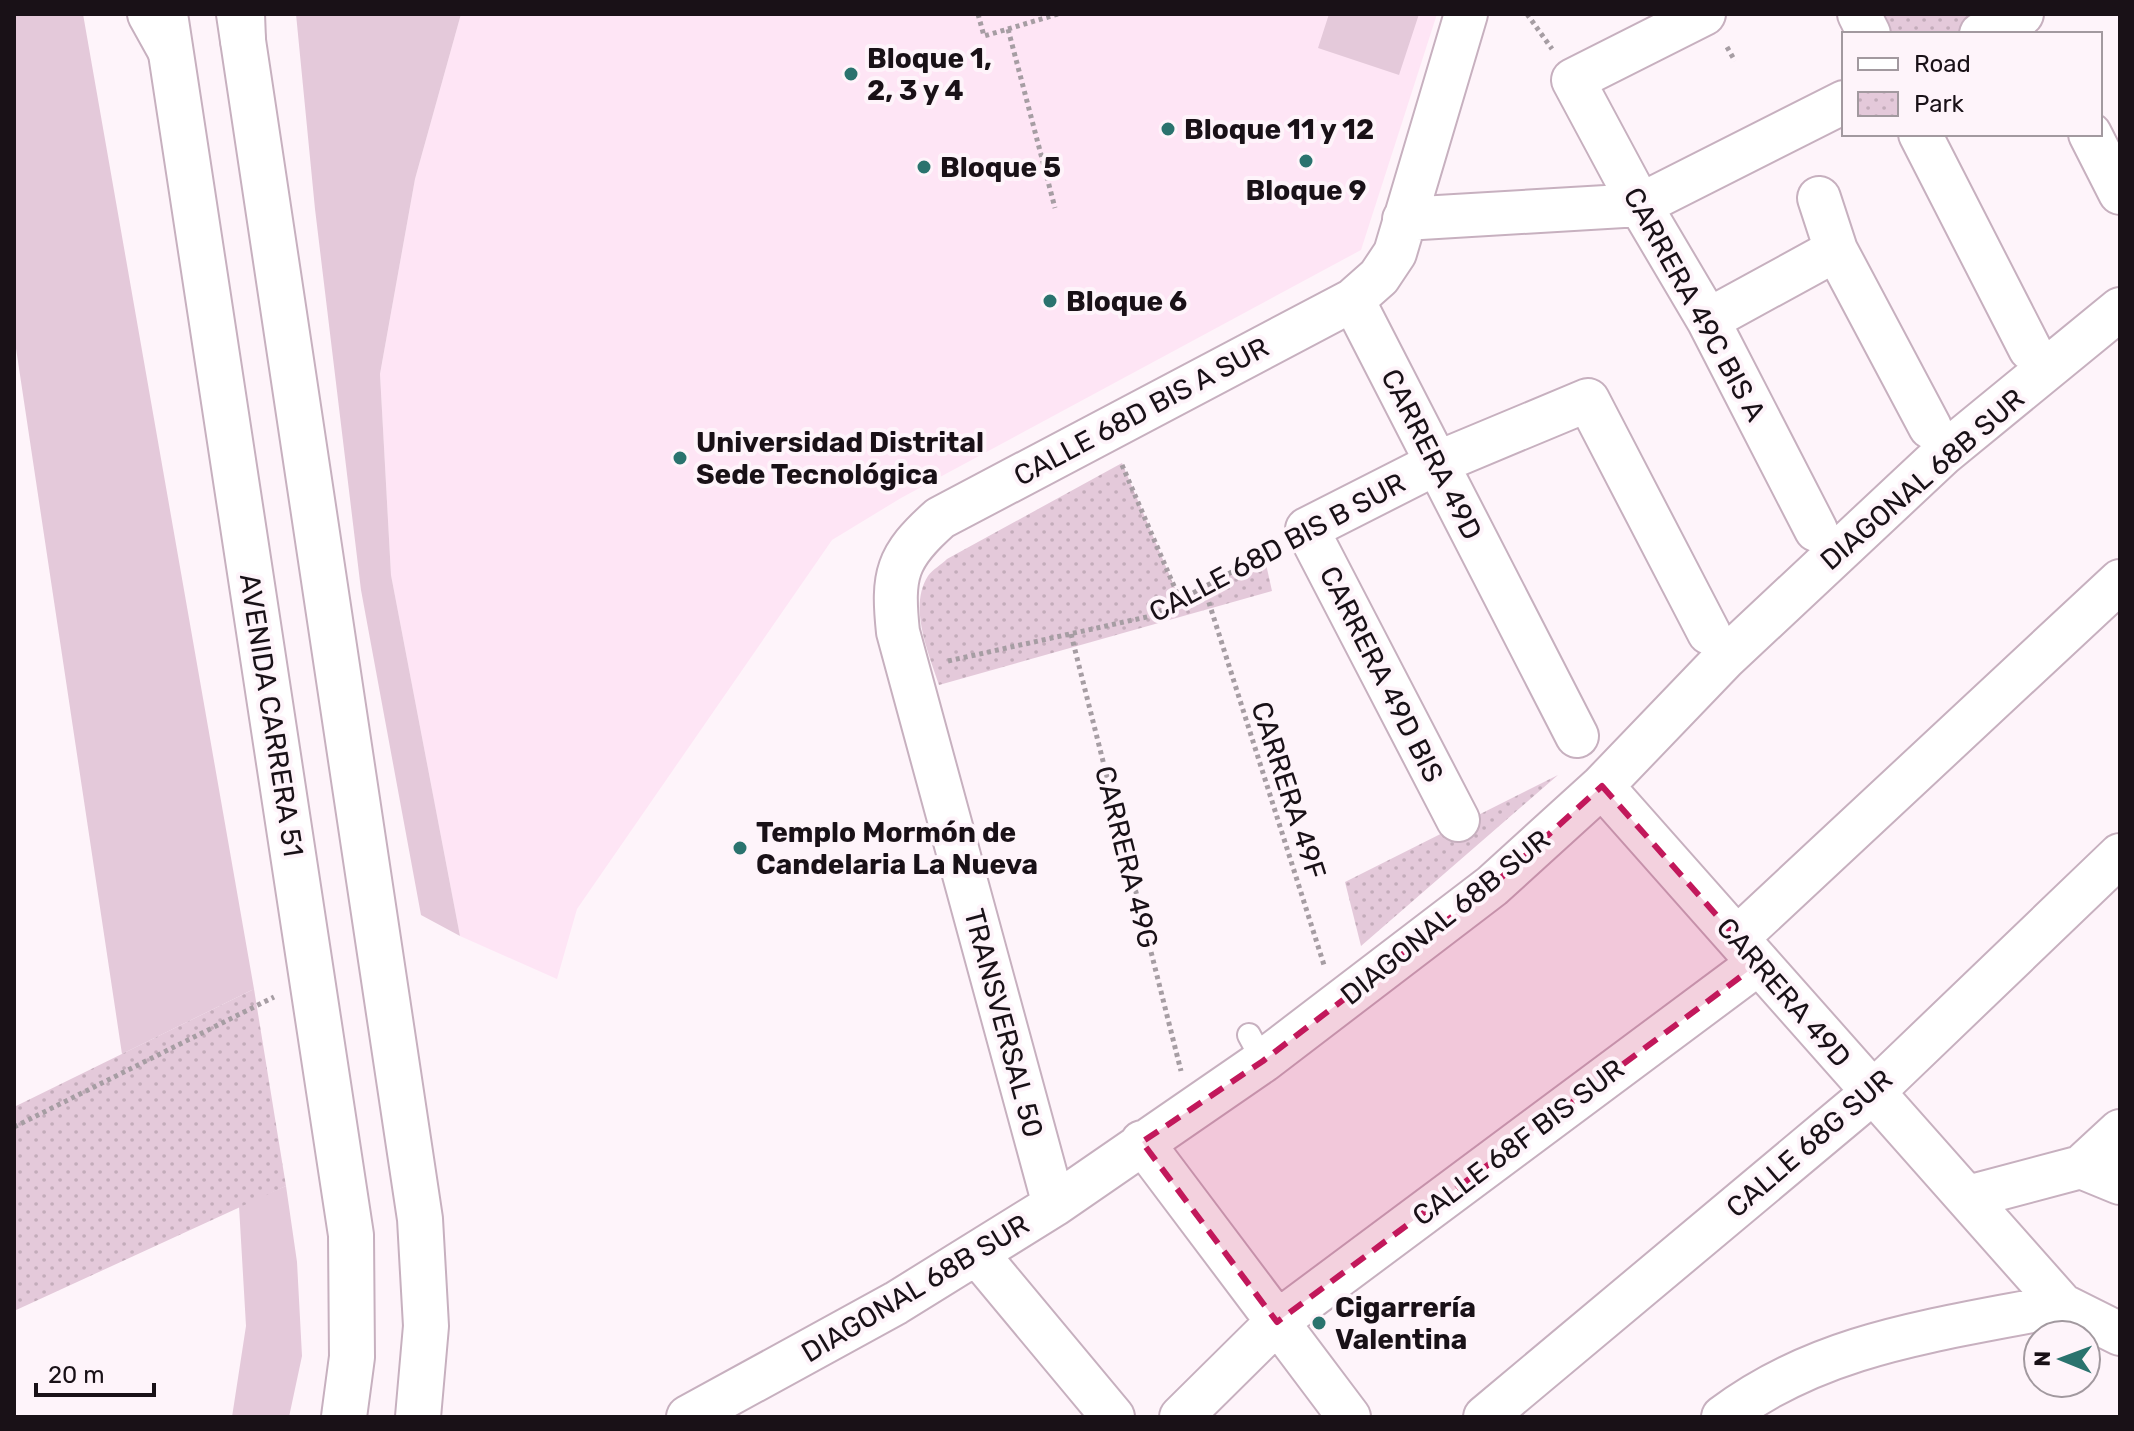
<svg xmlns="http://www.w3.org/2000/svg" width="2134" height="1431" viewBox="0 0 2134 1431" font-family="Rubik,sans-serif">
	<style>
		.built { fill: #fee5f5 }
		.grass { fill: #e4c9da }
		.park { fill: url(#park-dots) }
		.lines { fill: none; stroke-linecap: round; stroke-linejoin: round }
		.lane-casing { stroke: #c7b0bf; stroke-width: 26 }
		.street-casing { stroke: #c7b0bf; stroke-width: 46 }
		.secondary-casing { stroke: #c7b0bf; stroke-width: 48 }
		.primary-casing { stroke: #c7b0bf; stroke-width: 48 }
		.path { stroke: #a69da3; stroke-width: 5; stroke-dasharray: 4 4; stroke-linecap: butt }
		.lane { stroke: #fff; stroke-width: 22 }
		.street { stroke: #fff; stroke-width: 42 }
		.secondary { stroke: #fff; stroke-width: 44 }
		.primary { stroke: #fff; stroke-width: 44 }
		.marked { fill: #c2185b; fill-opacity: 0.2; stroke: #c2185b; stroke-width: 6; stroke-dasharray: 16 10; stroke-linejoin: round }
		.poi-dot { fill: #2a736e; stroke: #fef4fa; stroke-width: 3 }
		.labels { text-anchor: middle; stroke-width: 8; stroke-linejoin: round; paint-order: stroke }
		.poi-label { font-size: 28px; font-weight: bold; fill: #191117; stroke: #fef4fa; text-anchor: start }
		.street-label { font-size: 28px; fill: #191117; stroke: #fef4fa }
	</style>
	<defs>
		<pattern id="park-dots" width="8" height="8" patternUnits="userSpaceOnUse" patternTransform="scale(2)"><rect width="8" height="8" fill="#e4c9da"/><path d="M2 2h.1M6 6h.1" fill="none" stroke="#c3acba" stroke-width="1.8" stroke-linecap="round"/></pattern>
	</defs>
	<rect width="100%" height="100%" fill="#fef4fa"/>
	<!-- built -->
	<path class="built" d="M461,14H1437L1361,250L901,498L832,540L577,909L557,979L460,936L391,575L380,374L415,179Z"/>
	<!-- grass -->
	<path class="grass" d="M14,14H83L254,989L122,1054L14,335Z
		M296,14H461L415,179L380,374L391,575L460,936L421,915L361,590L315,209Z
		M1329,14H1419L1399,75L1318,48Z
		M286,1186L297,1262L302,1356L289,1417H232L246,1326L239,1206Z"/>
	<!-- park -->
	<path class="park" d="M1867,14H2005L1965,34H1877Z
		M1122,463L1180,600L1264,555L1272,591L939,685C929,654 908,607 928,576C932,570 942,564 947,559Z
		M1558,775L1361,946L1345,882Z
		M254,989L286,1186L14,1311V1107Z"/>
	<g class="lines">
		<!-- lane casing -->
		<g class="lane-casing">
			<path id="lane" d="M1249,1035L1263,1061"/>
		</g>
		<!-- street casing -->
		<g class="street-casing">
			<path id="street" d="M1704,14L1573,80L1640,205L1708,320L1816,530
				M1859,14L1869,34
				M1981,34L2022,14
				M1920,134L2030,349
				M2090,134L2120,193
				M1819,198L1836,250L1930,427
				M1404,219L1640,205L1844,102
				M1353,300L1577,736
				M1708,320L1836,250
				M1602,786L2062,1305L2120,1334
				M1458,820L1307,529L1437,463L1588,400L1709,633
				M1737,938L2120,581
				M1142,1142L1349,1417
				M2081,1167L2120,1183
				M1968,1197L2081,1167L2120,1131
				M1054,1205L898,632C892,575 896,557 940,518L1353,300L1379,277L1395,253L1466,14
				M978,1255L1113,1417
				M688,1417L896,1303L1054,1205L1263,1061L1492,886L1602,786L1724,659L1943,454L2120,309
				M1181,1417L1277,1322L1759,963
				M1485,1417L1872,1093L2120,855
				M1723,1417C1824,1341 1941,1330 2062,1305"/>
		</g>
		<!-- secondary casing -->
		<g class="secondary-casing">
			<path id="secondary" d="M165,14L351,1235L352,1357L344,1417
				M239,14L420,1219L426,1326L418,1417"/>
		</g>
		<!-- primary casing -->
		<g class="primary-casing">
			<path id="primary" d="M150,14L170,50
				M242,14L243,40"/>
		</g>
		<!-- path -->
		<path class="path" d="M978,14L984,36L1008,29L1055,208
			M1527,14L1552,49
			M1008,29L1058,14
			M1727,47L1735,61
			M1122,465L1180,600
			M1204,587L1324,965
			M1071,634L1181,1071
			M948,661L1151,616L1272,550
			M14,1127L274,997"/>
		<!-- lane -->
		<use href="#lane" class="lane"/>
		<!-- street -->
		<use href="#street" class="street"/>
		<!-- secondary -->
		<use href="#secondary" class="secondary"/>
		<!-- primary -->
		<use href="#primary" class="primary"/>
	</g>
	<!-- marked area -->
	<path class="marked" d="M1602,786L1759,963L1277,1322L1142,1142L1263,1061L1492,886Z"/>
	<!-- markers -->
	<g class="poi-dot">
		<circle cx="851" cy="74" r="8"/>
		<circle cx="1168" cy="129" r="8"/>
		<circle cx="1306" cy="161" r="8"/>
		<circle cx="924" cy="167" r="8"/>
		<circle cx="1050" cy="301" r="8"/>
		<circle cx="680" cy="458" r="8"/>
		<circle cx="740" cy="848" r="8"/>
		<circle cx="1319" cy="1323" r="8"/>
	</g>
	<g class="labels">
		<!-- poi labels -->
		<g class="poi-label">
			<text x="867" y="68">Bloque 1,<tspan x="867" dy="32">2, 3 y 4</tspan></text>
			<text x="1184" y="139">Bloque 11 y 12</text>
			<text x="940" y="177">Bloque 5</text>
			<text x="1306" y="200" text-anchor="middle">Bloque 9</text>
			<text x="1066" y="311">Bloque 6</text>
			<text x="696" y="452">Universidad Distrital<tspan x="696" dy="32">Sede Tecnológica</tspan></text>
			<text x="756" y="842">Templo Mormón de<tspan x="756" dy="32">Candelaria La Nueva</tspan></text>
			<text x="1335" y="1317">Cigarrería<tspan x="1335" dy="32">Valentina</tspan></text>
		</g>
		<!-- street labels -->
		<g class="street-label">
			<text transform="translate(1695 304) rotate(61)" y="10">CARRERA 49C BIS A</text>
			<text transform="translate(1141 411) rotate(-28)" y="10">CALLE 68D BIS A SUR</text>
			<text transform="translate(1432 454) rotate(63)" y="10">CARRERA 49D</text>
			<text transform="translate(1922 479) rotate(-41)" y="10">DIAGONAL 68B SUR</text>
			<text transform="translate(1277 547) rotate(-28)" y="10">CALLE 68D BIS B SUR</text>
			<text transform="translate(1382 674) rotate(63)" y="10">CARRERA 49D BIS</text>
			<text transform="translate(272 715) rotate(81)" y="10">AVENIDA CARRERA 51</text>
			<text transform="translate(1289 790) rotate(72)" y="10">CARRERA 49F</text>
			<text transform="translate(1127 857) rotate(76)" y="10">CARRERA 49G</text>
			<text transform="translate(1445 917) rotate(-39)" y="10">DIAGONAL 68B SUR</text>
			<text transform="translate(1784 992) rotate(49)" y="10">CARRERA 49D</text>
			<text transform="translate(1004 1023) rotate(75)" y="10">TRANSVERSAL 50</text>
			<text transform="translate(1518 1142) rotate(-37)" y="10">CALLE 68F BIS SUR</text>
			<text transform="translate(1809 1143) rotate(-41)" y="10">CALLE 68G SUR</text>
			<text transform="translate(915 1288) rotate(-31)" y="10">DIAGONAL 68B SUR</text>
		</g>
	</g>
	<!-- border -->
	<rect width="2134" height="1431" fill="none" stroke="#191117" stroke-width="32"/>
	<!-- legend -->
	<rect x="1842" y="32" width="260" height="104" fill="#fef4fa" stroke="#a2999f" stroke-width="2"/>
	<rect x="1858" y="58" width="40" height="12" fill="#ffffff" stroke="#a2999f" stroke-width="2"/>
	<text x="1914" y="72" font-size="24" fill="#191117">Road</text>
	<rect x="1858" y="92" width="40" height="24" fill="url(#park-dots)" stroke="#a2999f" stroke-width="2"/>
	<text x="1914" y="112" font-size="24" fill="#191117">Park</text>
	<!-- north arrow -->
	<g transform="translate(2062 1359) rotate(271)"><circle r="38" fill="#fef4fa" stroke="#a2999f" stroke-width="2"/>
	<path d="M0-6L14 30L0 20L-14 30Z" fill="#2a736e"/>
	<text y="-12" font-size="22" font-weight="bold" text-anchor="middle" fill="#191117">N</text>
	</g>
	<!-- scale -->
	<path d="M36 1383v12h118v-12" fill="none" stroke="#191117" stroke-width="4"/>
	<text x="48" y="1383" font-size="24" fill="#191117" stroke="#fef4fa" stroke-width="6" paint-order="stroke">20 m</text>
</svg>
